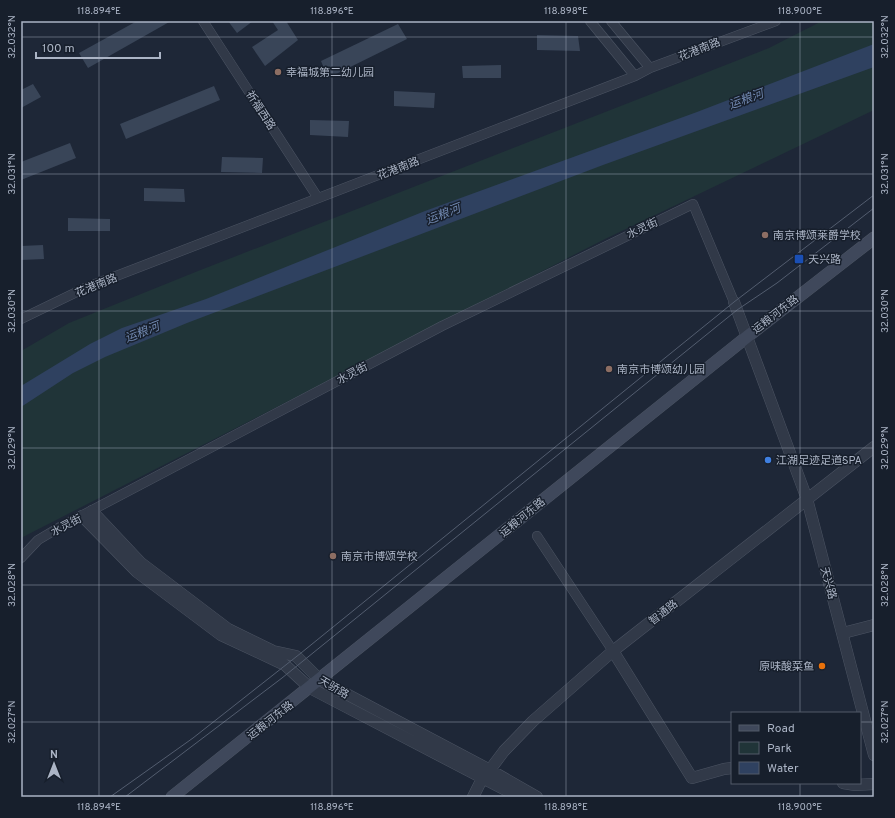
<svg xmlns="http://www.w3.org/2000/svg" width="895" height="818" viewBox="0 0 895 818" font-family="Overpass,'Noto Sans SC',sans-serif">
	<style>
		.green { fill: #203438 }
		.water { fill: #2f4160 }
		.building { fill: #394558 }
		.lines { fill: none; stroke-linecap: round; stroke-linejoin: round }
		.minor-casing { stroke: #4c5463; stroke-width: 10 }
		.tertiary-casing { stroke: #4c5463; stroke-width: 12 }
		.secondary-casing { stroke: #4c5463; stroke-width: 13 }
		.minor { stroke: #313948; stroke-width: 9 }
		.tertiary { stroke: #313948; stroke-width: 11 }
		.secondary { stroke: #3f485b; stroke-width: 12 }
		.tram { stroke: #535d6f; stroke-width: 1 }
		.ticks { fill: none; stroke: #abb4c5; stroke-width: 1; stroke-opacity: 0.45 }
		.education-dot { fill: #8d6e63; stroke: #171f2c; stroke-width: 1.5 }
		.transit-dot { fill: #1a4fb4; stroke: #171f2c; stroke-width: 1.5 }
		.shop-dot { fill: #3f7fe0; stroke: #171f2c; stroke-width: 1.5 }
		.food-dot { fill: #e8710a; stroke: #171f2c; stroke-width: 1.5 }
		.labels { text-anchor: middle; stroke-width: 3; stroke-linejoin: round; paint-order: stroke }
		.street-label { font-size: 11px; fill: #abb4c5; stroke: #171f2c }
		.poi-label { font-size: 11px; fill: #abb4c5; stroke: #171f2c; text-anchor: start }
		.water-label { font-size: 12px; font-style: italic; fill: #7188b0; stroke: #171f2c }
		.neatline { fill: none; stroke: #abb4c5; stroke-width: 1.5 }
		.ticks-label { font-size: 10px; text-anchor: middle; fill: #abb4c5 }
	</style>
	<rect width="100%" height="100%" fill="#1e2737"/>
	<!-- green -->
	<path class="green" d="M822,21H874V110L603,240L21,538V351L69,323L198,271L769,48Z"/>
	<!-- water -->
	<path class="water" d="M874,44V67L603,165L187,323L105,357L73,373L21,407V386L90,344L122,328L206,299L425,211L697,112Z"/>
	<!-- building -->
	<path class="building" d="M137,21H171L88,68L79,53Z
		M228,21H253L237,33Z
		M272,21H286L298,40L265,66L252,47L278,30Z
		M398,24L407,39L328,78L321,61Z
		M537,35L578,36L580,51L537,50Z
		M501,65V78H463L462,66Z
		M33,84L41,97L21,108V90Z
		M214,86L220,100L126,139L120,124Z
		M394,91L435,93L434,108L394,106Z
		M310,120L349,121L348,137L310,135Z
		M70,143L76,158L21,180V162Z
		M222,157L263,158L262,173L221,172Z
		M144,188L184,189L185,202L144,201Z
		M68,218L110,219V231H68Z
		M43,245L44,259L21,260V246Z"/>
	<g class="lines">
		<!-- minor casing -->
		<g class="minor-casing">
			<path id="minor" d="M203,21L318,198
				M590,21L635,76
				M611,21L650,68
				M21,319L85,288L635,76L650,68L776,21
				M537,536L613,651
				M21,558L38,540L60,527L442,326L693,204L734,302"/>
		</g>
		<!-- tertiary casing -->
		<g class="tertiary-casing">
			<path id="tertiary" d="M734,302L807,499L874,755
				M92,511L141,563L228,629L273,651L296,656L320,680L490,770L537,797
				M82,516L137,572L221,635L285,665L310,688L519,797
				M843,633L874,625
				M613,651L692,778L724,769L732,768
				M843,783L855,785L874,784
				M473,797L480,783L504,751L533,721L613,651L874,447"/>
		</g>
		<!-- secondary casing -->
		<g class="secondary-casing">
			<path id="secondary" d="M172,797L748,336L874,238"/>
		</g>
		<!-- minor -->
		<use href="#minor" class="minor"/>
		<!-- tertiary -->
		<use href="#tertiary" class="tertiary"/>
		<!-- secondary -->
		<use href="#secondary" class="secondary"/>
		<!-- tram -->
		<path class="tram" d="M110,797L193,738L301,653L734,302L874,195
			M125,797L282,678L737,310L777,283L874,208"/>
	</g>
	<!-- ticks -->
	<path class="ticks" d="M99,21V797M332,21V797M566,21V797M800,21V713M21,37H874M21,174H874M21,311H874M21,448H874M21,585H874M21,722H732M860,722H874M800,783V797"/>
	<!-- markers -->
	<g class="education-dot">
		<circle cx="278" cy="72" r="4"/>
		<circle cx="765" cy="235" r="4"/>
		<circle cx="609" cy="369" r="4"/>
		<circle cx="333" cy="556" r="4"/>
	</g>
	<rect class="transit-dot" x="794" y="254" width="10" height="10" rx="2"/>
	<circle class="shop-dot" cx="768" cy="460" r="4"/>
	<circle class="food-dot" cx="822" cy="666" r="4"/>
	<g class="labels">
		<!-- street labels -->
		<g class="street-label">
			<text transform="translate(699 49) rotate(-21)" y="4">花港南路</text>
			<text transform="translate(261 110) rotate(57)" y="4">祈福西路</text>
			<text transform="translate(398 168) rotate(-21)" y="4">花港南路</text>
			<text transform="translate(642 228) rotate(-25)" y="4">水灵街</text>
			<text transform="translate(96 285) rotate(-22)" y="4">花港南路</text>
			<text transform="translate(775 314) rotate(-38)" y="4">运粮河东路</text>
			<text transform="translate(352 373) rotate(-28)" y="4">水灵街</text>
			<text transform="translate(522 517) rotate(-39)" y="4">运粮河东路</text>
			<text transform="translate(66 525) rotate(-28)" y="4">水灵街</text>
			<text transform="translate(829 583) rotate(75)" y="4">天兴路</text>
			<text transform="translate(663 612) rotate(-38)" y="4">智通路</text>
			<text transform="translate(334 687) rotate(30)" y="4">天骄路</text>
			<text transform="translate(270 720) rotate(-38)" y="4">运粮河东路</text>
		</g>
		<!-- poi labels -->
		<g class="poi-label">
			<text x="286" y="76">幸福城第二幼儿园</text>
			<text x="773" y="239">南京博颂莱爵学校</text>
			<text x="808" y="263">天兴路</text>
			<text x="617" y="373">南京市博颂幼儿园</text>
			<text x="776" y="464">江湖足迹足道·SPA</text>
			<text x="341" y="560">南京市博颂学校</text>
			<text x="814" y="670" text-anchor="end">原味酸菜鱼</text>
		</g>
		<!-- water labels -->
		<g class="water-label">
			<text transform="translate(746 99) rotate(-20)" y="4">运粮河</text>
			<text transform="translate(443 214) rotate(-21)" y="4">运粮河</text>
			<text transform="translate(142 332) rotate(-21)" y="4">运粮河</text>
		</g>
	</g>
	<!-- border -->
	<rect width="895" height="818" fill="none" stroke="#171f2c" stroke-width="44"/>
	<!-- legend -->
	<rect x="731" y="712" width="130" height="72" fill="#171f2c" stroke="#525b69"/>
	<rect x="739" y="725" width="20" height="6" fill="#3f485b" stroke="#525b69"/>
	<text x="767" y="732" font-size="12" fill="#abb4c5">Road</text>
	<rect x="739" y="742" width="20" height="12" fill="#203438" stroke="#525b69"/>
	<text x="767" y="752" font-size="12" fill="#abb4c5">Park</text>
	<rect x="739" y="762" width="20" height="12" fill="#2f4160" stroke="#525b69"/>
	<text x="767" y="772" font-size="12" fill="#abb4c5">Water</text>
	<!-- north arrow -->
	<g transform="translate(54 764)" stroke="#171f2c" stroke-width="3" paint-order="stroke">
	<path d="M0-3L7 15L0 10L-7 15Z" fill="#abb4c5"/>
	<text y="-6" font-size="11" font-weight="bold" text-anchor="middle" fill="#abb4c5">N</text>
	</g>
	<!-- scale -->
	<path d="M36 52v6h124v-6" fill="none" stroke="#abb4c5" stroke-width="2"/>
	<text x="42" y="52" font-size="12" fill="#abb4c5" stroke="#171f2c" stroke-width="3" paint-order="stroke">100 m</text>
	<rect x="22" y="22" width="851" height="774" class="neatline"/>
	<g class="ticks-label">
		<text x="99" y="14">118.894°E</text>
		<text x="332" y="14">118.896°E</text>
		<text x="566" y="14">118.898°E</text>
		<text x="800" y="14">118.900°E</text>
		<text transform="translate(11 37) rotate(-90)" y="4">32.032°N</text>
		<text transform="translate(884 37) rotate(-90)" y="4">32.032°N</text>
		<text transform="translate(11 174) rotate(-90)" y="4">32.031°N</text>
		<text transform="translate(884 174) rotate(-90)" y="4">32.031°N</text>
		<text transform="translate(11 311) rotate(-90)" y="4">32.030°N</text>
		<text transform="translate(884 311) rotate(-90)" y="4">32.030°N</text>
		<text transform="translate(11 448) rotate(-90)" y="4">32.029°N</text>
		<text transform="translate(884 448) rotate(-90)" y="4">32.029°N</text>
		<text transform="translate(11 585) rotate(-90)" y="4">32.028°N</text>
		<text transform="translate(884 585) rotate(-90)" y="4">32.028°N</text>
		<text transform="translate(11 722) rotate(-90)" y="4">32.027°N</text>
		<text transform="translate(884 722) rotate(-90)" y="4">32.027°N</text>
		<text x="99" y="810">118.894°E</text>
		<text x="332" y="810">118.896°E</text>
		<text x="566" y="810">118.898°E</text>
		<text x="800" y="810">118.900°E</text>
	</g>
</svg>
